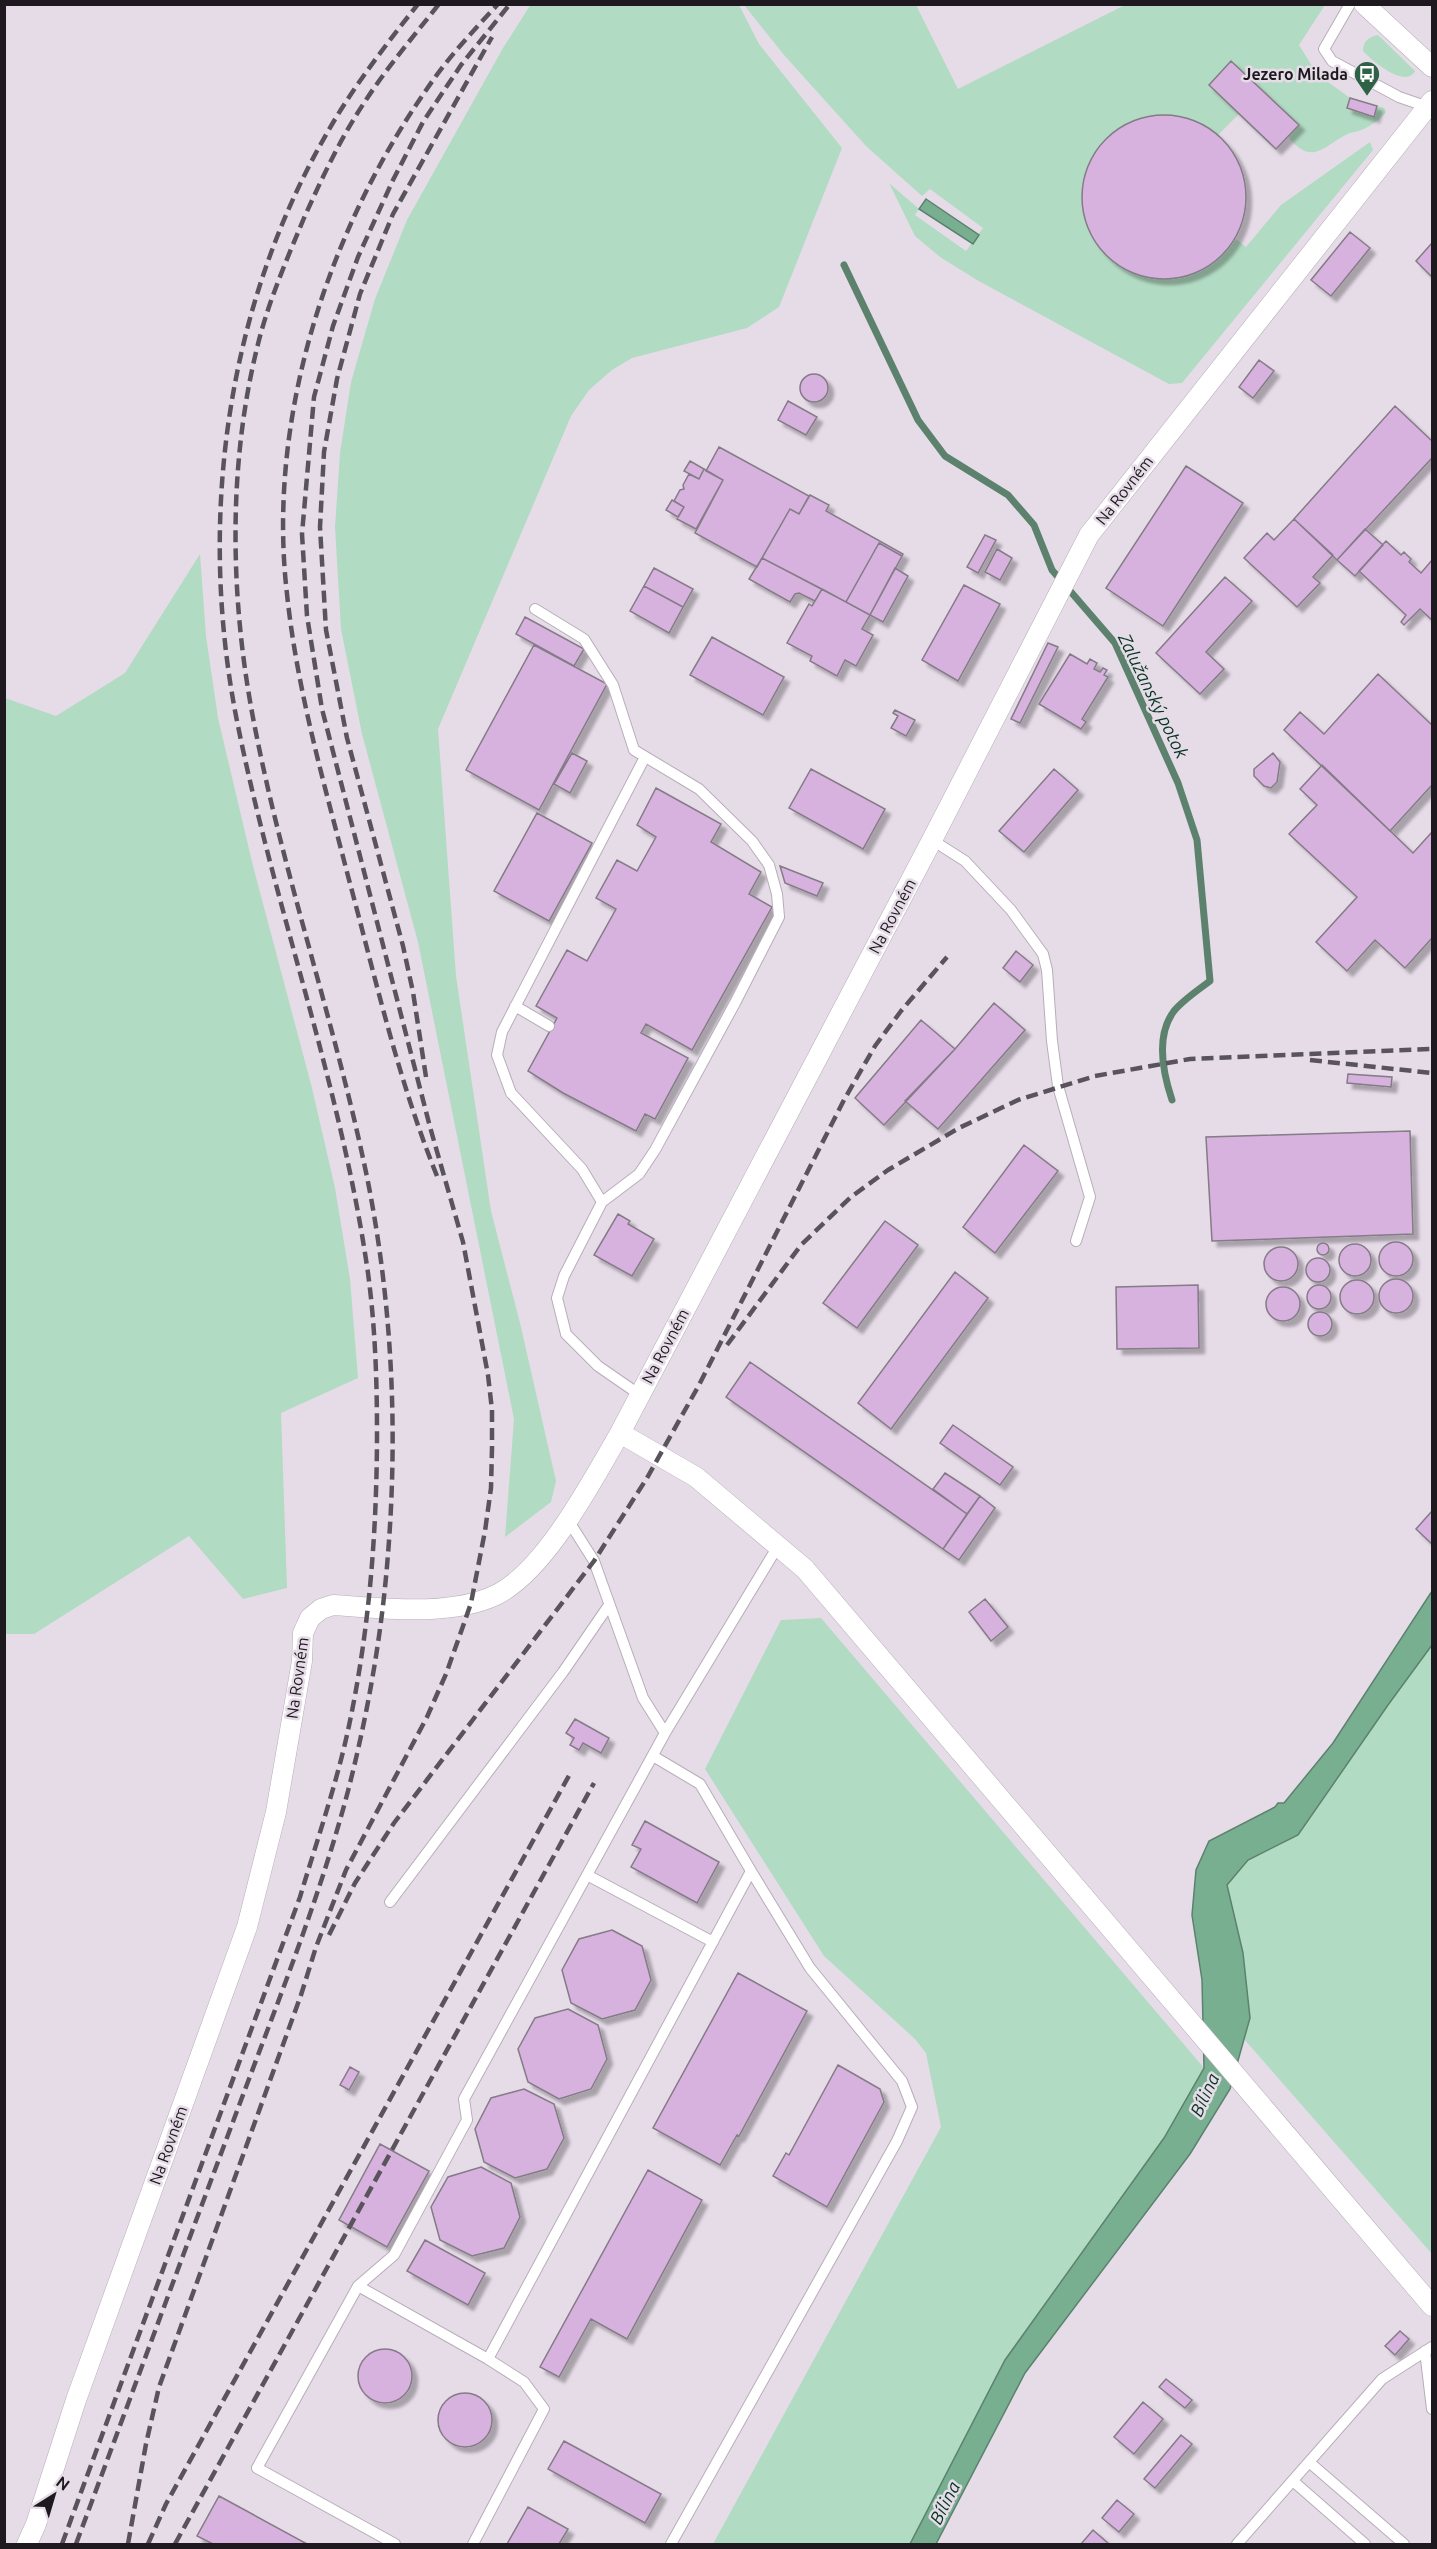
<svg xmlns="http://www.w3.org/2000/svg" width="1437" height="2549" viewBox="0 0 1437 2549" font-family="Ubuntu,sans-serif">
	<style>
		.green { fill: #b1dbc2 }
		.water { fill: #77af90; stroke: #5c826e; stroke-width: 1.5 }
		.lines { fill: none; stroke-linecap: round; stroke-linejoin: round }
		.stream { stroke: #5c826e; stroke-width: 7 }
		.building { fill: #d7b2df; stroke: #847b86; stroke-width: 1.5; filter: url(#shadow) }
		.service-casing { stroke: #b7adb9; stroke-width: 12 }
		.minor-casing { stroke: #b7adb9; stroke-width: 21 }
		.service { stroke: #fff; stroke-width: 10 }
		.minor { stroke: #fff; stroke-width: 20 }
		.rail { stroke: #59535b; stroke-width: 4.5; stroke-dasharray: 12 6; stroke-linecap: butt }
		.labels { text-anchor: middle; stroke-width: 5; stroke-linejoin: round; paint-order: stroke }
		.poi-label { font-size: 16px; font-weight: bold; fill: #1d191e; stroke: #e6dce8; text-anchor: end }
		.street-label { font-size: 16px; fill: #1d191e; stroke: #e6dce8 }
		.water-label { font-size: 18px; font-style: italic; fill: #053621; stroke: #e6dce8 }
	</style>
	<defs>
		<filter id="shadow"><feDropShadow dx="5.5" dy="5.5" stdDeviation="1.5" flood-color="#0004"/></filter>
	</defs>
	<rect width="100%" height="100%" fill="#e6dce8"/>
	<!-- green -->
	<path class="green" d="M531,4L739,5L759,44L842,148L779,307L747,328L632,358L612,370L589,390L571,416L438,729L456,976L491,1211L520,1323L556,1481L551,1502L505,1537L514,1419L418,942L362,734L341,629L335,527L340,453L351,382L375,299L407,220L503,48Z
		M744,5H916L958,89L1125,5H1325L1299,45L1317,74L1350,98L1347,109L1373,117L1377,106L1384,108L1386,112C1381,119 1368,128 1359,131C1356,132 1353,132 1350,133C1324,144 1314,168 1288,137L1298,125L1231,61L1209,85L1239,114L1218,135C1193,116 1167,112 1137,120C1120,124 1107,137 1097,150C1087,163 1082,180 1082,196C1083,282 1189,307 1236,239L1246,247L1281,205L1370,142L1373,150L1182,383L1169,384L977,280L940,257L915,236L889,183L919,209L915,215L966,251L983,228L930,189L922,196L866,146L784,55Z
		M1378,35L1415,71C1406,89 1372,61 1363,51C1363,41 1369,37 1378,35Z
		M200,554L206,636L218,718L253,866L312,1088L335,1188L350,1279L358,1378L281,1413L287,1588L243,1599L189,1536L34,1634H5V698L56,716L125,673Z
		M821,1618L1204,2068L1164,2138L1005,2360L910,2544H713L941,2127L926,2053L915,2039L824,1956L705,1769L781,1620Z
		M1432,1645V2254L1244,2039L1250,2018L1227,1885L1248,1860L1298,1835L1388,1705Z"/>
	<!-- water -->
	<path class="water" d="M926,199L979,235L973,244L919,209Z
		M1432,1591V1645L1388,1705L1298,1835L1248,1860L1227,1885L1243,1953L1250,2018L1230,2089L1190,2154L1025,2373L936,2544H910L1005,2360L1164,2138L1204,2068L1202,1980L1192,1915L1196,1870L1209,1841L1275,1807L1278,1803H1284L1333,1743Z"/>
	<g class="lines">
		<!-- stream -->
		<path class="stream" d="M844,265L918,420L945,456L1008,495L1034,525L1052,570L1115,643L1178,783L1197,840L1210,981C1198,990 1183,1000 1174,1011C1155,1036 1163,1073 1172,1100"/>
	</g>
	<!-- building -->
	<path class="building" d="M1231,61L1299,125L1276,149L1209,85Z
		M1350,98L1377,106L1374,117L1347,108Z
		M1082 197a82 82 0 1 1 164 0a82 82 0 1 1-164 0Z
		M1350,232L1370,248L1331,296L1311,280Z
		M1432,243V277L1416,261Z
		M1259,360L1274,371L1253,398L1239,387Z
		M800 388a14 14 0 1 1 28 0a14 14 0 1 1-28 0Z
		M788,401L817,417L806,435L778,420Z
		M1395,406L1432,441V458L1337,560L1294,519Z
		M719,447L809,496L799,514L790,509L757,567L695,533L723,480L706,471Z
		M690,461L704,469L699,479L684,471Z
		M1186,466L1243,503L1163,626L1106,588Z
		M704,469L723,480L696,529L677,519L684,507L674,501L680,490L684,489L683,485L689,474L699,479Z
		M810,495L829,505L826,511L903,554L902,556L879,543L846,602L762,558L790,509L799,514Z
		M672,500L684,507L678,517L666,510Z
		M1294,519L1333,555L1313,577L1320,583L1297,607L1244,558L1267,533L1274,540Z
		M1365,529L1383,545L1355,576L1337,560Z
		M985,535L996,540L978,573L967,567Z
		M1386,541L1401,555L1404,552L1411,559L1409,562L1421,573L1432,560V620L1420,609L1404,625L1401,622L1406,615L1359,571Z
		M879,543L902,556L870,615L846,602Z
		M997,549L1012,558L1000,580L985,572Z
		M762,558L822,589L815,601L799,593L795,594L790,602L749,579Z
		M654,568L693,589L683,607L644,586Z
		M895,568L908,576L883,622L870,615Z
		M1225,577L1252,601L1206,652L1224,669L1200,694L1156,653Z
		M964,585L1000,604L958,681L922,660Z
		M644,586L683,607L669,633L630,611Z
		M822,589L870,615L862,629L873,635L856,666L845,660L837,676L810,661L812,656L787,643L809,604L812,606Z
		M525,617L584,649L574,666L516,634Z
		M712,637L784,677L763,715L690,675Z
		M1048,643L1058,647L1020,723L1011,719Z
		M534,645L607,684L539,810L466,770Z
		M1070,654L1087,664L1090,659L1097,663L1094,669L1100,672L1103,668L1107,670L1104,675L1108,677L1082,719L1086,722L1081,729L1039,704Z
		M1378,674L1432,725V785L1390,831L1284,730L1300,712L1324,734Z
		M895,710L915,720L906,736L891,728L898,716L893,713Z
		M572,753L587,761L570,793L554,784Z
		M1273,753L1280,762L1277,782L1271,788L1264,786L1254,776V769Z
		M1322,765L1413,853L1432,832V938L1405,968L1375,940L1347,971L1316,942L1357,897L1289,834L1317,805L1300,789Z
		M811,769L885,809L863,849L789,808Z
		M1054,769L1078,790L1024,852L999,831Z
		M656,788L721,824L711,842L761,872L749,894L772,907L692,1050L646,1024L641,1033L688,1058L655,1119L645,1114L636,1131L563,1093L528,1071L557,1018L536,1006L567,950L587,961L616,909L596,898L617,860L637,871L656,837L637,825Z
		M537,813L592,843L549,921L494,891Z
		M780,866L823,883L817,896L785,883Z
		M1016,951L1033,965L1020,982L1003,968Z
		M994,1003L1025,1030L938,1129L905,1101L955,1049Z
		M921,1020L955,1049L884,1125L855,1098Z
		M1348,1074L1392,1077L1391,1087L1347,1083Z
		M1410,1131L1413,1234L1212,1241L1206,1137Z
		M1024,1145L1058,1171L995,1253L963,1227Z
		M618,1214L630,1221L628,1224L654,1239L632,1276L594,1255Z
		M885,1221L918,1245L857,1328L823,1303Z
		M1379 1259a17 17 0 1 1 34 0a17 17 0 1 1-34 0Z
		M1317 1249a6 6 0 1 1 12 0a6 6 0 1 1-12 0Z
		M1339 1260a16 16 0 1 1 32 0a16 16 0 1 1-32 0Z
		M1264 1264a17 17 0 1 1 34 0a17 17 0 1 1-34 0Z
		M1306 1270a12 12 0 1 1 24 0a12 12 0 1 1-24 0Z
		M955,1272L988,1298L891,1429L858,1403Z
		M1379 1296a17 17 0 1 1 34 0a17 17 0 1 1-34 0Z
		M1340 1297a17 17 0 1 1 34 0a17 17 0 1 1-34 0Z
		M1307 1297a12 12 0 1 1 24 0a12 12 0 1 1-24 0Z
		M1198,1285L1199,1348L1117,1349L1116,1287Z
		M1266 1304a17 17 0 1 1 34 0a17 17 0 1 1-34 0Z
		M1308 1324a12 12 0 1 1 24 0a12 12 0 1 1-24 0Z
		M750,1362L967,1514L943,1549L726,1397Z
		M953,1425L1013,1467L1000,1485L940,1443Z
		M945,1473L980,1496L967,1514L933,1489Z
		M980,1496L995,1508L959,1560L943,1549Z
		M1432,1511V1544L1416,1529Z
		M985,1599L1008,1627L991,1641L969,1612Z
		M575,1719L609,1738L601,1753L583,1743L579,1750L570,1745L574,1738L566,1733Z
		M645,1821L719,1862L697,1903L631,1867L641,1849L632,1845Z
		M612,1930L642,1946L651,1980L635,2010L602,2019L571,2003L562,1970L579,1939Z
		M738,1973L807,2011L739,2136L737,2135L720,2165L653,2128Z
		M568,2009L598,2025L607,2059L591,2089L559,2099L528,2082L518,2049L535,2018Z
		M838,2065L880,2089L884,2102L827,2207L773,2176L786,2153L789,2155Z
		M350,2067L359,2072L349,2090L340,2085Z
		M524,2089L554,2104L564,2138L547,2169L515,2178L484,2162L475,2129L491,2098Z
		M380,2144L429,2171L387,2247L339,2220Z
		M481,2167L511,2183L520,2217L504,2248L472,2256L440,2240L431,2207L448,2177Z
		M648,2170L702,2200L627,2339L591,2319L559,2377L540,2367Z
		M425,2240L485,2273L468,2305L407,2271Z
		M1400,2331L1409,2339L1395,2355L1385,2346Z
		M358 2376a27 27 0 1 1 54 0a27 27 0 1 1-54 0Z
		M1166,2379L1192,2400L1185,2408L1159,2387Z
		M438 2420a27 27 0 1 1 54 0a27 27 0 1 1-54 0Z
		M1143,2402L1163,2419L1134,2454L1114,2437Z
		M1181,2435L1192,2444L1155,2488L1144,2479Z
		M564,2441L661,2494L645,2523L548,2469Z
		M219,2496L307,2544H213L197,2536Z
		M1117,2500L1134,2514L1119,2532L1102,2518Z
		M528,2507L568,2529L559,2544H507Z
		M1093,2530L1109,2544H1081Z"/>
	<g class="lines">
		<!-- service casing -->
		<g class="service-casing">
			<path id="service" d="M1350,4L1324,49L1332,61L1399,97L1428,107
				M535,609L584,639L613,685L634,750L699,789L752,841L769,865L777,894L779,917L735,1003L655,1150L639,1174L602,1202L564,1276L557,1298L566,1334L598,1366L640,1395
				M932,840L965,861L1011,910L1043,954L1047,970L1052,1041L1058,1086L1090,1197L1076,1241
				M515,1006L549,1026
				M602,1202L582,1169L511,1093L497,1055L502,1032L645,757
				M568,1520L594,1561L643,1698L665,1733
				M587,1875L713,1942
				M390,1902L563,1672L609,1605
				M358,2286L488,2359L524,2382L544,2409L473,2544
				M1425,2351L1432,2409
				M488,2359L751,1871L700,1784L653,1756
				M1309,2462L1404,2544
				M1293,2481L1365,2544
				M395,2544L257,2468L358,2286L394,2255L467,2120L464,2099L665,1733L778,1546
				M671,2544L897,2141L912,2107L902,2081L810,1968L751,1871
				M1237,2544L1382,2379L1432,2347"/>
		</g>
		<!-- minor casing -->
		<g class="minor-casing">
			<path id="minor" d="M1364,4L1432,67
				M620,1433L696,1477L805,1569L1432,2306
				M27,2544L36,2524L76,2400L247,1927L276,1812L302,1661L303,1633L310,1618L321,1609L333,1605C382,1608 450,1617 496,1595C546,1570 592,1481 620,1433L932,840L1089,535L1432,101"/>
		</g>
		<!-- service -->
		<use href="#service" class="service"/>
		<!-- minor -->
		<use href="#minor" class="minor"/>
		<!-- rail -->
		<path class="rail" d="M1310,1060L1432,1073
			M426,1077L413,992L403,946L347,738L326,630L320,527L324,452L337,379L360,294L393,214L492,37
			M437,1176C398,1080 375,976 348,876C324,783 297,690 287,594C266,414 331,221 436,76C455,50 477,27 498,4
			M727,1345L801,1245L851,1197L888,1170L959,1128L1018,1100L1095,1076L1190,1059L1432,1049
			M329,1935L355,1883L394,1823L594,1561L647,1478L699,1385L844,1100L875,1046L901,1011L947,957
			M62,2544L300,1897C318,1837 339,1777 351,1716C370,1622 377,1527 377,1431C377,1379 375,1325 368,1273C341,1084 273,904 236,716C198,519 226,308 327,133C353,87 385,46 418,4
			M76,2544C129,2402 181,2260 234,2119C274,2011 319,1901 348,1791C368,1713 382,1633 388,1554C398,1430 392,1304 368,1182C337,1029 285,881 255,728C230,603 227,467 258,344C269,300 287,259 304,218C322,178 341,137 366,100C388,66 414,36 439,4
			M128,2544L146,2444L159,2387L301,1995L316,1947L346,1870L427,1717L446,1674L462,1629L471,1603L485,1531L491,1488L492,1448V1410L488,1375L463,1242L430,1127L322,709L307,616L302,534L314,397L333,326L358,257L393,180L423,122L461,65L510,4
			M148,2544L166,2504L571,1772
			M175,2544L594,1783"/>
	</g>
	<!-- icons -->
	<defs>
		<g id="bus-pin" transform="scale(1.35)"><path d="M0 17L-7.5 6A9.5 9.5 0 1 1 7.5 6Z" fill="#2d6247" stroke="#e6dce8"/><path d="M-5-6H5V4H4V6H2V4H-2V6H-4V4H-5ZM-3.5-4V0h7V-4ZM-3.5 1.2v1.5H-2V1.2ZM2 1.2v1.5H3.5V1.2Z" fill="#fff"/></g>
	</defs>
	<g fill-rule="evenodd">
		<use href="#bus-pin" x="1367" y="74"/>
	</g>
	<g class="labels">
		<!-- poi labels -->
		<g class="poi-label">
			<text x="1348" y="80">Jezero Milada</text>
		</g>
		<!-- street labels -->
		<g class="street-label">
			<text transform="translate(1124 490) rotate(-52)" y="6">Na Rovném</text>
			<text transform="translate(892 916) rotate(-62)" y="6">Na Rovném</text>
			<text transform="translate(665 1346) rotate(-62)" y="6">Na Rovném</text>
			<text transform="translate(297 1678) rotate(-82)" y="6">Na Rovném</text>
			<text transform="translate(168 2145) rotate(-70)" y="6">Na Rovném</text>
		</g>
		<!-- water labels -->
		<g class="water-label">
			<text transform="translate(1153 696) rotate(64)" y="6">Zalužanský potok</text>
			<text transform="translate(1205 2095) rotate(-65)" y="6">Bílina</text>
			<text transform="translate(945 2503) rotate(-63)" y="6">Bílina</text>
		</g>
	</g>
	<!-- border -->
	<rect width="1437" height="2549" fill="none" stroke="#1d191e" stroke-width="12"/>
	<!-- north arrow -->
	<g transform="translate(54 2495) rotate(37)" stroke="#e6dce8" stroke-width="4.5" paint-order="stroke">
	<path d="M0-4.5L10 22L0 15L-10 22Z" fill="#1d191e"/>
	<text y="-9" font-size="16" font-weight="bold" text-anchor="middle" fill="#1d191e">N</text>
	</g>
</svg>
